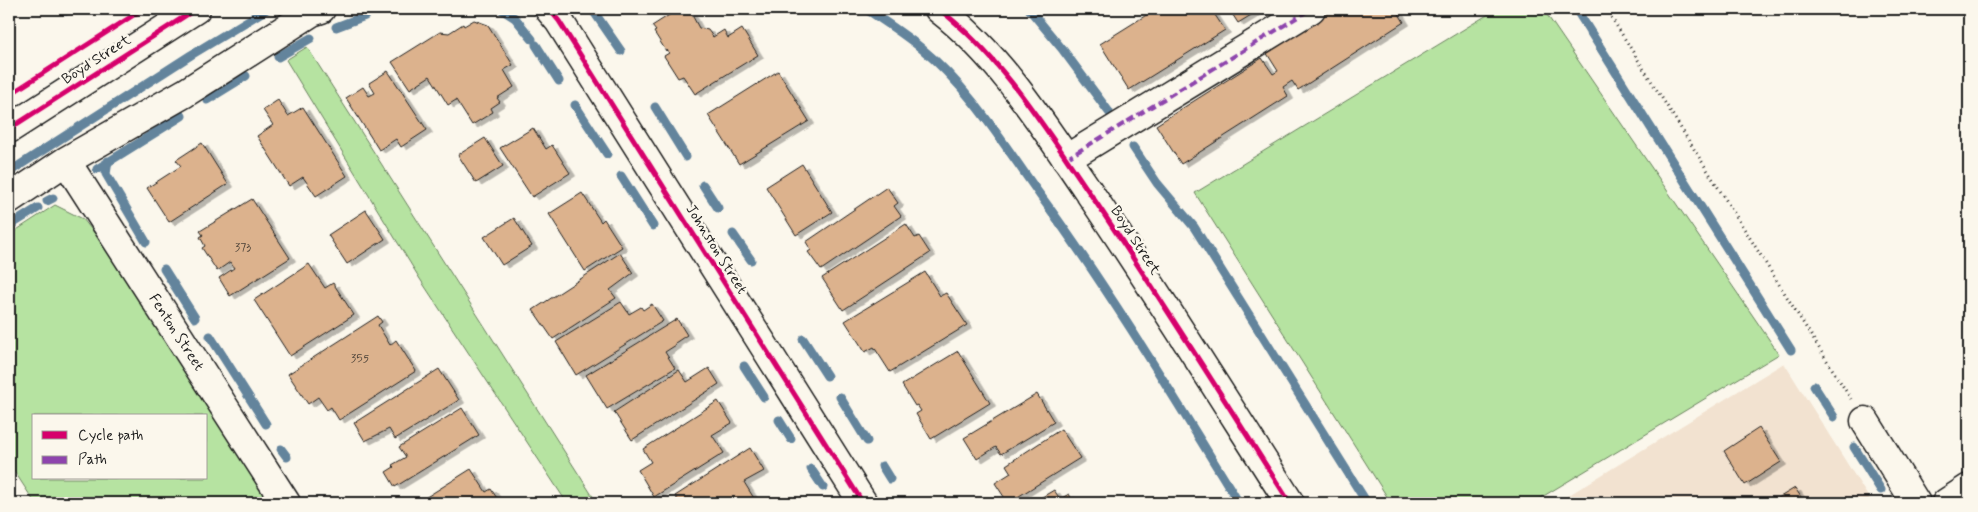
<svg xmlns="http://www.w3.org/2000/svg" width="1978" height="512" viewBox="0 0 1978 512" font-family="Mynerve,sans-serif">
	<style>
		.built { fill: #f2e2d0 }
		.green { fill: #b6e3a1; stroke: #69805e; fill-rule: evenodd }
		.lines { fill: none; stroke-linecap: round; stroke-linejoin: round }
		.stream { stroke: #63849c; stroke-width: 9 }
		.building { fill: #dcb28d; stroke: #1c1c1c; filter: url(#shadow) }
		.minor-casing { stroke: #1c1c1c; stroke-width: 31 }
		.secondary-casing { stroke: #1c1c1c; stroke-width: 31 }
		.path { stroke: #1c1c1c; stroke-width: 3; stroke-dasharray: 1 4; stroke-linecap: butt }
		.minor { stroke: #fbf7ec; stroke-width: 28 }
		.secondary { stroke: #fbf7ec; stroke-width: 28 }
		.quiet { stroke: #8e44ad; stroke-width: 4; stroke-dasharray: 8 4; stroke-linecap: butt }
		.cycleway-casing { stroke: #fbf7ec; stroke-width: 8 }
		.cycleway { stroke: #d6006c; stroke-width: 5 }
		.labels { text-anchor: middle; stroke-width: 5; stroke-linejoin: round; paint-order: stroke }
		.number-label { font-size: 12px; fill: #4c4238 }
		.street-label { font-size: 15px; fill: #1c1c1c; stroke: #fbf7ec }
	</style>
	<defs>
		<filter id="shadow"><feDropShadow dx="5.5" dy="3" stdDeviation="0" flood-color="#0004"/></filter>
	</defs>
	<rect width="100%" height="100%" fill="#fbf7ec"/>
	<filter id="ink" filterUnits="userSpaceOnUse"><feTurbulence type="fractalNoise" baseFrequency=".02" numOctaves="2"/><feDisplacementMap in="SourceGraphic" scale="10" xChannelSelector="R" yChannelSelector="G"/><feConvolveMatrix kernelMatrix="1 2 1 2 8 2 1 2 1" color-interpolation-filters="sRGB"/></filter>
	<g filter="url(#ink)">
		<!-- built -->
		<path class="built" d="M1784,363L1872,503H1556Z"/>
		<!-- green -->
		<path class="green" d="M1497,9H1543L1779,354L1532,503H1391L1195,193Z
			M307,47L597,503H567L420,279L286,60Z
			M55,205L83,219L112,255L271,503H35L9,463V235ZM34,416H206V478H34Z"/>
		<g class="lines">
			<!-- stream -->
			<path class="stream" d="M501,9L515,18L532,39
				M592,9L621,51
				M866,9C884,21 904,34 921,48C970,88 1004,145 1040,195C1112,294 1175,399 1239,503
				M1029,9L1063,50L1109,112
				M1576,9L1791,350
				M66,11L69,9
				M336,27L365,16
				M536,45L559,81
				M278,57L311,38
				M207,100L246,76
				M575,105L607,154
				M655,107L686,157
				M1133,147L1157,183L1194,227L1367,503
				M108,161L106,174L146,242
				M97,169L182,116
				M9,172L191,55L267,9
				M621,176L653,226
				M703,185L718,208
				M47,201L53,198
				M9,226L38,208
				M733,234L751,260
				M164,269L195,318
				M210,336L266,424
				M803,339L827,376
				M744,366L764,397
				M1814,386L1834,417
				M840,397L867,441
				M779,420L791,439
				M1854,447L1881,490
				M281,449L287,457
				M882,466L890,479
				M811,469L823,487"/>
		</g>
		<!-- building -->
		<path class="building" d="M1156,9H1211L1225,30L1129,90L1100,44Z
			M1229,9H1261L1238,23Z
			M1334,9H1396L1404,22L1298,90L1292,81L1283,87L1288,96L1181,164L1156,125L1262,58L1273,74L1278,71L1266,52Z
			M677,10L691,13L699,28L708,30L713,37L724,30L728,38L742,29L758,55L695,94L683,76L678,78L664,56L669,53L667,50L666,51L654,32L656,31L652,26Z
			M474,20L488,25L513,65L504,70L514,87L497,98L500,102L491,108L493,112L472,125L456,100L448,105L430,76L410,89L392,62L440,32L449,33L463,24L464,26Z
			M388,71L427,130L401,147L396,139L379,150L346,98L363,87L369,96L375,93L369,83Z
			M778,71L809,121L739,164L708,115Z
			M278,100L288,116L303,107L347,176L316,196L303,177L289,186L257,136L273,125L263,110Z
			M533,128L546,149L552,145L570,173L532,197L500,148Z
			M485,138L503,166L476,183L458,155Z
			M202,143L228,184L169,222L147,188L181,166L176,160Z
			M802,164L832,212L796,235L766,187Z
			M887,187L898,203L894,206L901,216L821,270L808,252L811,250L806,242Z
			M582,193L601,222L604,219L622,247L585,271L549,214Z
			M252,199L290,258L230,296L219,278L234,268L230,262L217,271L202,248L205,246L200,237L203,235L200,231Z
			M366,210L385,239L347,264L328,235Z
			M514,218L532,246L502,265L484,237Z
			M906,224L915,238L919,236L930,253L843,310L822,278Z
			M620,253L633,273L610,290L616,298L553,339L533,310Z
			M309,264L325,288L333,283L354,315L290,356L254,300Z
			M925,272L940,296L946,293L967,325L890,372L874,347L865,352L845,321Z
			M621,302L629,314L641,307L643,310L652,304L663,321L576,375L556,342Z
			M378,316L382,322L378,325L390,345L396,340L416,371L339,420L331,407L327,410L318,397L308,404L288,374Z
			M677,319L687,335L675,343L676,345L665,352L675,368L607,409L586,375Z
			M958,351L990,403L931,439L916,414L921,411L917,405L915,406L902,385Z
			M709,368L719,384L632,440L614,412L679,370L687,382Z
			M439,369L459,400L395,439L389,429L365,441L354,423Z
			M1037,394L1054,422L1001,454L996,447L977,459L964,438Z
			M718,401L732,423L712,435L724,453L654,497L638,470L651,462L643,449Z
			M462,408L479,435L395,487L386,472L394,467L392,465L406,457L399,447Z
			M1759,428L1781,462L1745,485L1724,451Z
			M1061,429L1080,458L1008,503L995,483L1011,473L1006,465Z
			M750,448L764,471L744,482L755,500L751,503H680L675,496Z
			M471,469L486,492L491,489L500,503H417Z
			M1795,488L1805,503H1770Z
			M1054,490L1060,499L1069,494L1074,503H1032Z
			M781,498L785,503H772Z"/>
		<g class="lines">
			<!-- minor casing -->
			<g class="minor-casing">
				<path id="minor" d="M549,9L559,21L863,503
					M1066,159L1311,9
					M66,161L286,503
					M9,199L66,161L185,93L312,12L321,9
					M1865,421L1916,503
					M1946,503L1969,488"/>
			</g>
			<!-- secondary casing -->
			<g class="secondary-casing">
				<path id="secondary" d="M939,9C1001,57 1043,125 1087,189C1157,292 1223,398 1290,503
					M9,129L196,9"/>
			</g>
			<!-- path -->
			<path class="path" d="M1606,9L1851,399"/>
			<!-- minor -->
			<use href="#minor" class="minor"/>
			<!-- secondary -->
			<use href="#secondary" class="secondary"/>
			<!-- quiet -->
			<path class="quiet" d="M1066,159L1311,9"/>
			<!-- cycleway casing -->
			<g class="cycleway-casing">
				<path id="cycleway" d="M549,9L559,21L863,503
					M939,9C1001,57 1043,125 1087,189C1157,292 1223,398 1290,503
					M9,95L143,9
					M9,129L196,9"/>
			</g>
			<!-- cycleway -->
			<use href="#cycleway" class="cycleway"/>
		</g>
	</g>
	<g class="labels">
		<!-- number labels -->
		<g class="number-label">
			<text x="243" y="251">373</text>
			<text x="360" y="362">355</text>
		</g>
		<!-- street labels -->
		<g class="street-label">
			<text transform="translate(96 59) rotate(-33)" y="5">Boyd Street</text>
			<text transform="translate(1136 240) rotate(57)" y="5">Boyd Street</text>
			<text transform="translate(717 249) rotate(58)" y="5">Johnston Street</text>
			<text transform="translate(177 332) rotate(57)" y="5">Fenton Street</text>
		</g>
	</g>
	<!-- margin -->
	<rect width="1978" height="512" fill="none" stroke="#fbf7ec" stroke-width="30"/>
	<rect x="15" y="15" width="1948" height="482" fill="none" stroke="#1c1c1c" stroke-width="2" filter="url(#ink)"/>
	<!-- legend -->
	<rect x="32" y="414" width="175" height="65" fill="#fbf7ec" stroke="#a29f99"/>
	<rect x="42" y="431" width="25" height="8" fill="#d6006c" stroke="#a29f99"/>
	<text x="78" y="440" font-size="15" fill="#1c1c1c">Cycle path</text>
	<rect x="42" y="456" width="25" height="8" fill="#8e44ad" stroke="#a29f99"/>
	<text x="78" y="464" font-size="15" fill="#1c1c1c">Path</text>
</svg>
